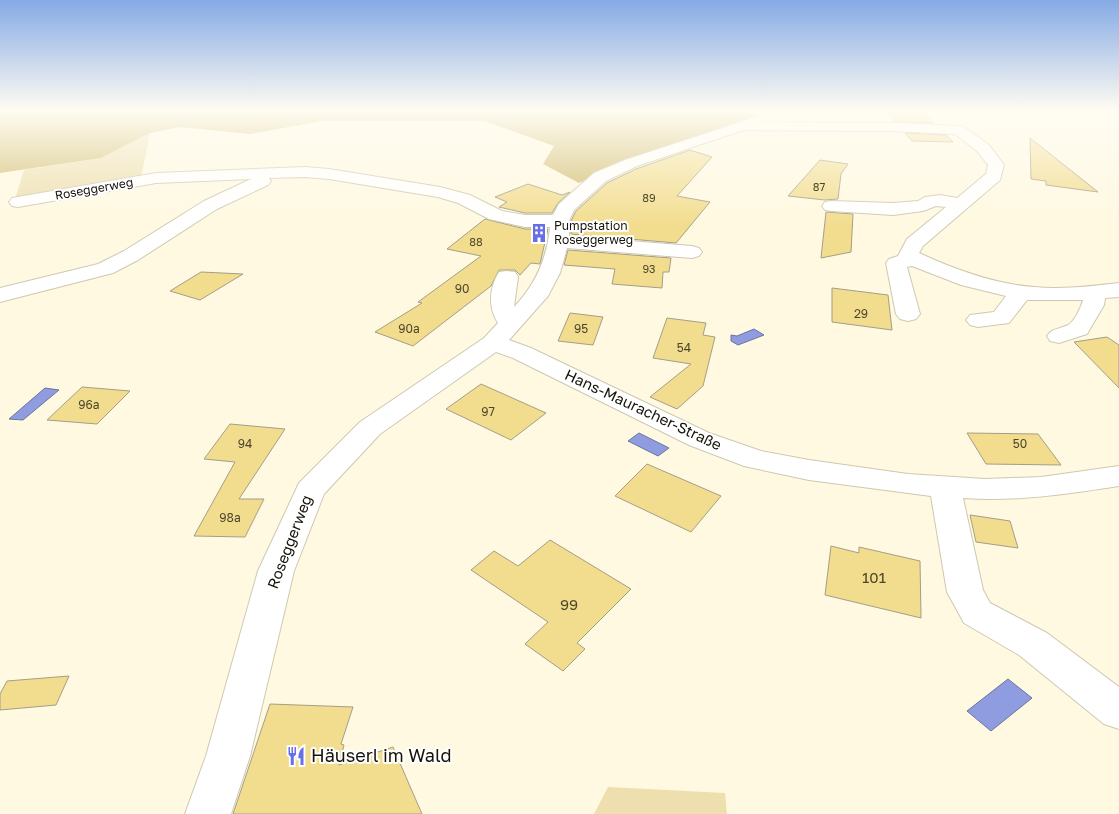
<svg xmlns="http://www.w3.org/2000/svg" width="1119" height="814" viewBox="0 0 1119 814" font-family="'Golos Text',sans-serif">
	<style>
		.green { fill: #eddfae }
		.forest { fill: #cfbb6e }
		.water { fill: #909ce0; stroke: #6b73a0 }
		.building { fill: #f2dd8f; stroke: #a49e88 }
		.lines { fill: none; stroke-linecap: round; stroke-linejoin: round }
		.minor-casing { stroke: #cec8b1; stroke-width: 2 }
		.minor { fill: #fff; fill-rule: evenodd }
		.labels { text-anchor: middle; stroke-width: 4; stroke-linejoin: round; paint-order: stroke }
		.far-number-label { font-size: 11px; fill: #4c462b }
		.far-street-label { font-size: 12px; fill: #15130a; stroke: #fff }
		.far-poi-label { font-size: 12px; fill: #15130a; stroke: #fff; text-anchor: start }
		.number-label { font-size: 12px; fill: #4c462b }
		.street-label { font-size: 15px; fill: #15130a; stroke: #fff }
		.near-number-label { font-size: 15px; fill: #4c462b }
		.near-poi-label { font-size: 18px; fill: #15130a; stroke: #fff; text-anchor: start }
	</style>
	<rect width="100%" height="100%" fill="#fff9e1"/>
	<!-- green -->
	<path class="green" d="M150,133L141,178L15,199L24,170L101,158Z
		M608,787L725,793L727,814H594Z"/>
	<!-- forest -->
	<path class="forest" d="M0,111H757L755,117L626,161L579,183L543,164L554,146L484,121H322L250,134L180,127L150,133L101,158L0,173Z"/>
	<!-- water -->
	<path class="water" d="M754,329L764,335L738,345L731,341V335L737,336Z
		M45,388L59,390L23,420L9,419Z
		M639,433L669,448L658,456L628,441Z
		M1008,679L1032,698L991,731L967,711Z"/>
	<!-- building -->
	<path class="building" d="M921,111L933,123L895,121L887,112Z
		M905,133L946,135L953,142L912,141Z
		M1030,138L1093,188L1098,192L1046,185V181L1031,179Z
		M690,150L712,157L677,196L710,202L676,243L571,234V221L576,211L607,183L636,169Z
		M820,160L848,164L841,174L838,199L825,200L788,196Z
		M528,184L562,195L570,192L558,203L552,213H525L499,207L507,202L495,197Z
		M826,212L853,214L851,252L821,258Z
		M485,219L525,229H548L540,264L531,263L520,275L515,270H499L491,286L413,346L375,332L422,303L418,302L481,256L447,249Z
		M568,250L671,258L669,272H663L662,288L612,284L615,269L564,265Z
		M201,272L243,274L200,300L170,291Z
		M832,288L888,295L892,330L832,322Z
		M570,313L603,317L593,345L558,341Z
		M667,318L706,323L703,335L715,337L703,386L677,409L650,397L691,364L653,358Z
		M1107,337L1119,345V388L1074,342Z
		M481,384L546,413L511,440L446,409Z
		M82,387L130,391L97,424L47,420Z
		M230,424L285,429L239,499H264L245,537L194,536L235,462L204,459Z
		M967,433L1038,434L1061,465L986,464Z
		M647,464L721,496L691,532L615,496Z
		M970,515L1010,521L1018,548L976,542Z
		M550,540L631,589L577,643L585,649L563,671L525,644L548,622L471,570L494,551L518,566Z
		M831,546L859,553V547L920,561L921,618L825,595Z
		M69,676L56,705L0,710V694L7,681Z
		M270,704L353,707L341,744L344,745L339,765L393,747L422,814H233Z"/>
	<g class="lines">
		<!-- minor casing -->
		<g class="minor-casing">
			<path id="minor" d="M756,117L761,118L763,122L895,123L959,126L964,127L989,145L1004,165L1000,180L923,246L919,253C956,270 994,284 1034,287C1062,290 1091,286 1119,283V297L1105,298L1104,305L1087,334L1059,343L1050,341L1047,336C1052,328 1060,329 1068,325C1075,321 1081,307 1083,300H1027L1009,323L978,327L970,325L966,320L970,315L994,312L1006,296L961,285L912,266L907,267L920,314L916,319L908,321L900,319L896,314L886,263L889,259L898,256L907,239L946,207L936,206L923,211L893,215L831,211L825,210L822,206L825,202L831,201L893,203L918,201L925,197L940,195L957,198L986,174L988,165L977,151L955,134L895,131L743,130L637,166L606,181L574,210L569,221V236L692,246L699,248L702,252L699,256L692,258L567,248L560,273L548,296L509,340L531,348L709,433L761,451L809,460L908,474L985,479L1041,477L1119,466V486C1067,494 1016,502 963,498L983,590L990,603L1047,633L1119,687V729L1104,724L1019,655L964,623L947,592L931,496L809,480L744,466L689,445L513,358L496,352L380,434L324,494L294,571L250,756L231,814H185L206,756L258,571L299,483L360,422L484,338L498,323C488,308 489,288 499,272L507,271L515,272L518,277L514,307C536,284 547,258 550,227H525L489,219L458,203L438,197L329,179L305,177L269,178L271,181L268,185L217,209L138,260L113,273L0,302V288L98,264L124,251L204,201L251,179L156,183L18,207L12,206L9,202L12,198L156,173L305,167L329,169L440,187L470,195L502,211L525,215H553L559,204L594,173L625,160Z"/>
		</g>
		<!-- minor -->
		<use href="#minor" class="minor"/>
	</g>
	<!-- sky -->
	<linearGradient id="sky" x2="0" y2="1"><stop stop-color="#85aae5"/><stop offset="0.49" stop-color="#fffcf2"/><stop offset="1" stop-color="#fffcf2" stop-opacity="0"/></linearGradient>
	<rect width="1119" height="225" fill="url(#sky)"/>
	<!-- icons -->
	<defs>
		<g id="building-bare" transform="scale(1.5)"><path d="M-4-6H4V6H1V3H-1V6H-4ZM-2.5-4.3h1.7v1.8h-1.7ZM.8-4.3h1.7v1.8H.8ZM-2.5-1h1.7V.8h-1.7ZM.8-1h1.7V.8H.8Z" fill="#666fe8" stroke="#fff" stroke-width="2.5" paint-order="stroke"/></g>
		<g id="restaurant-bare" transform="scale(1.5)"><path d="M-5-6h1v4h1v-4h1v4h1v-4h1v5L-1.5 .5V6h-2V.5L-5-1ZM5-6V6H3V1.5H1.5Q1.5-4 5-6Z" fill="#666fe8" stroke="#fff" stroke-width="2.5" paint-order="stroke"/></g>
	</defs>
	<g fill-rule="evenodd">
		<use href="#building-bare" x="539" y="233"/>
		<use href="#restaurant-bare" x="296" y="756"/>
	</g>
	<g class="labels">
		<!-- far-number labels -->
		<g class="far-number-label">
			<text x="819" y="191">87</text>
			<text x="649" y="202">89</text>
			<text x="476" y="246">88</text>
			<text x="649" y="273">93</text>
		</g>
		<!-- far-street labels -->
		<g class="far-street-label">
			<text transform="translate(94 189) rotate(-10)" y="4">Roseggerweg</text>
		</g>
		<!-- far-poi labels -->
		<g class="far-poi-label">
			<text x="554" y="230">Pumpstation<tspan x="554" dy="14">Roseggerweg</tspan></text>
		</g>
		<!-- number labels -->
		<g class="number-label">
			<text x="462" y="293">90</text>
			<text x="861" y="318">29</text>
			<text x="409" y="333">90a</text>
			<text x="581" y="333">95</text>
			<text x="684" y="352">54</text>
			<text x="89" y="409">96a</text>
			<text x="488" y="416">97</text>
			<text x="245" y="448">94</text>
			<text x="1020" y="448">50</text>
			<text x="230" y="522">98a</text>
		</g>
		<!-- street labels -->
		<g class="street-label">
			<text transform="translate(643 410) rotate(25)" y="5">Hans-Mauracher-Straße</text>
			<text transform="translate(290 542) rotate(-69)" y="5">Roseggerweg</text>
		</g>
		<!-- near-number labels -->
		<g class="near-number-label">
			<text x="874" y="583">101</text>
			<text x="569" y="610">99</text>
		</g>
		<!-- near-poi labels -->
		<g class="near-poi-label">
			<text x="311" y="762">Häuserl im Wald</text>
		</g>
	</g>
</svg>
